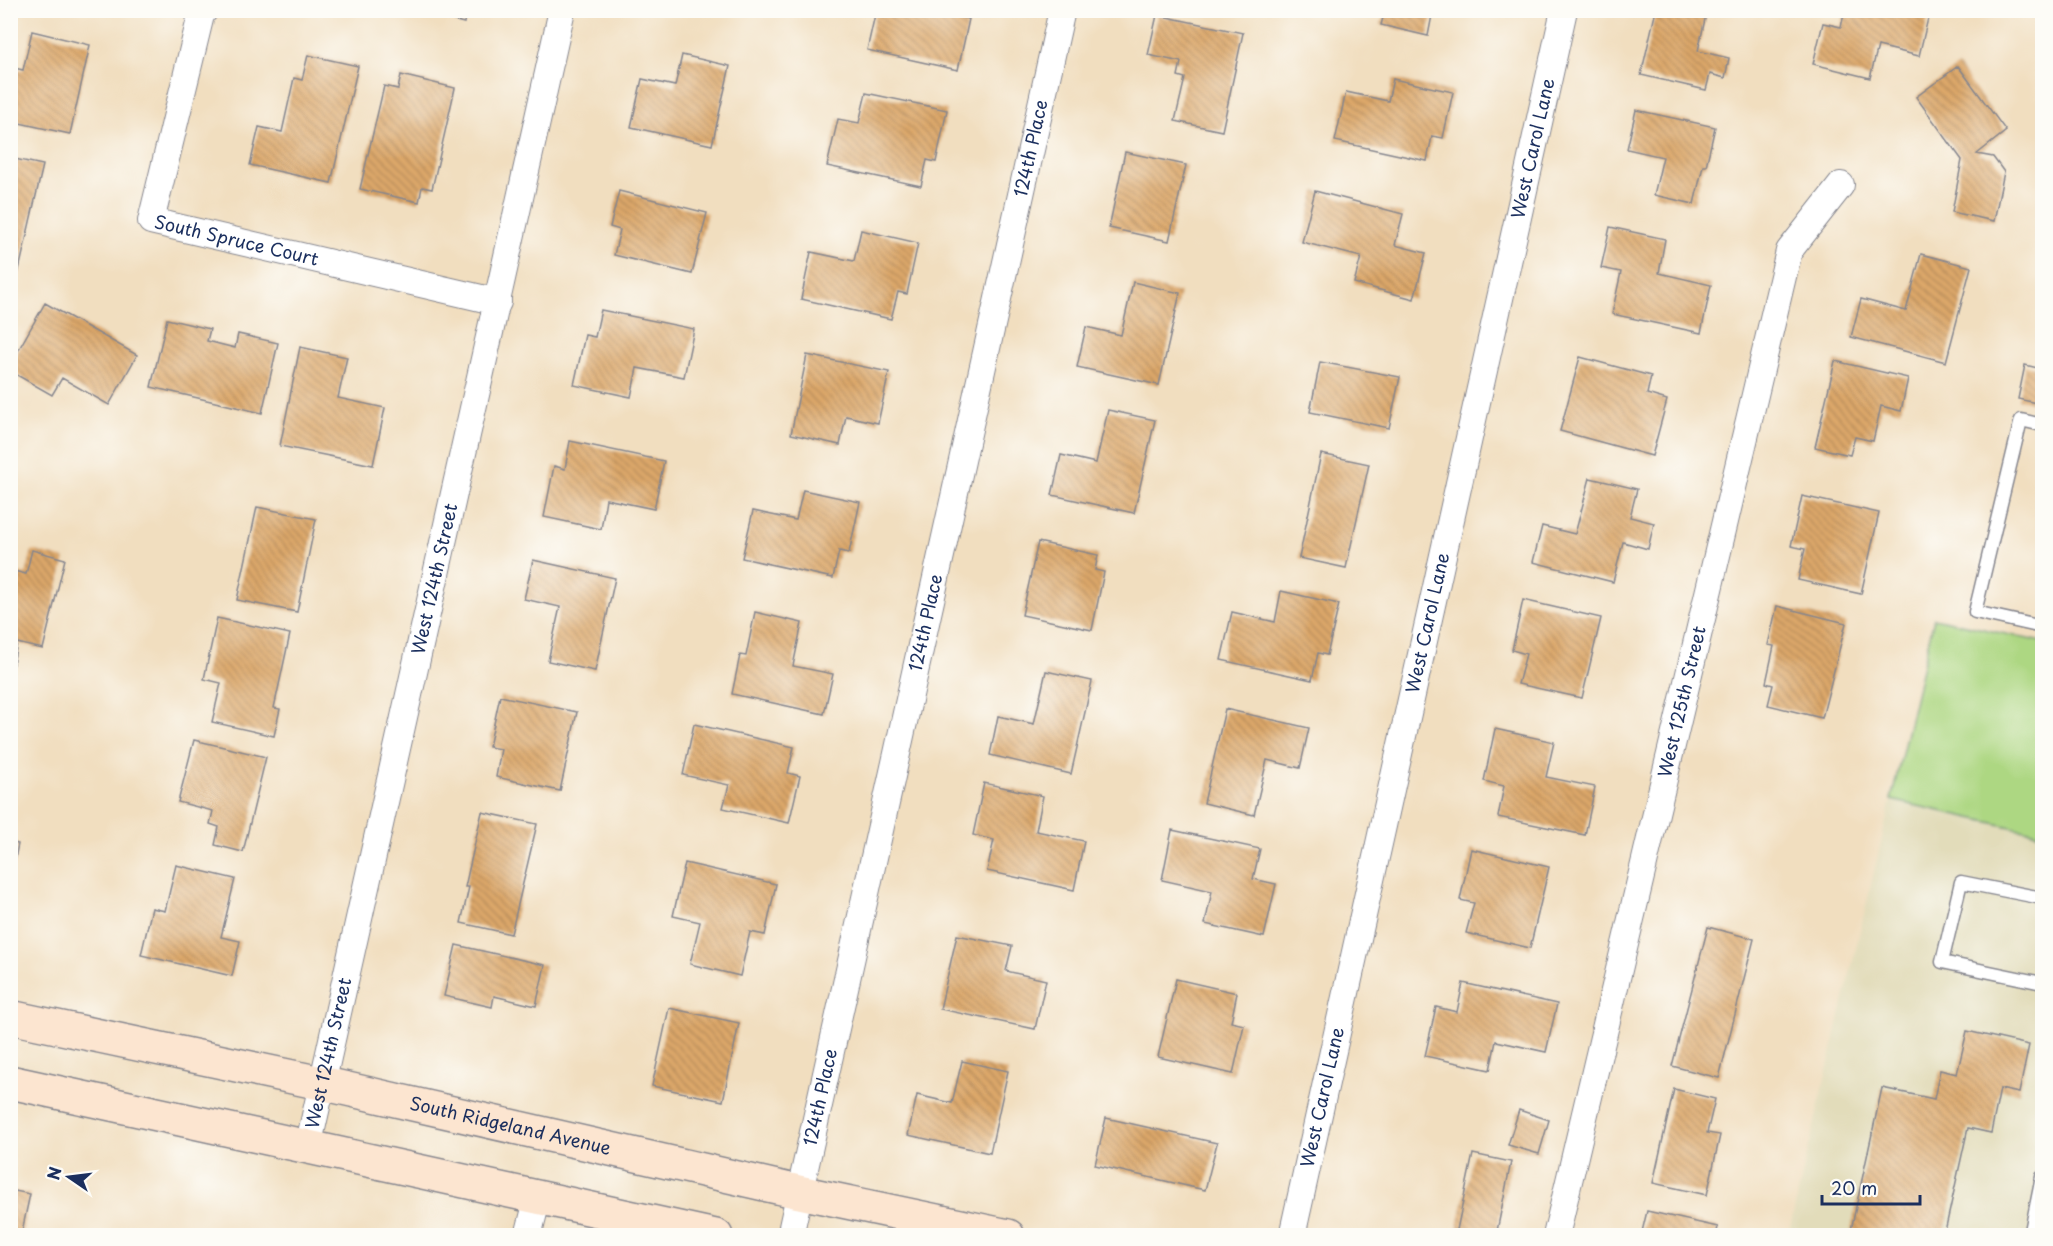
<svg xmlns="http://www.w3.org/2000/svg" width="2053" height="1246" viewBox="0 0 2053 1246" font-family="'Playpen Sans',sans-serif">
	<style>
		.built { fill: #e2dcba }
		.grass { fill: #add782; stroke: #648370; stroke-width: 1.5 }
		.building { fill: url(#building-back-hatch) }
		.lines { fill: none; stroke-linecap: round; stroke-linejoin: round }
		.service-casing { stroke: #86868e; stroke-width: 15 }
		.minor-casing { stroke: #86868e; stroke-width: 28 }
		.secondary-casing { stroke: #86868e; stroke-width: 36 }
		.service { stroke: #fff; stroke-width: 12 }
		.minor { stroke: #fff; stroke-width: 26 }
		.secondary { stroke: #fce5d0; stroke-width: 33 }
		.labels { text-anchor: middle; stroke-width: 5; stroke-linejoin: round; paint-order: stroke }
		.street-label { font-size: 18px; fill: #1b2f5e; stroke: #fdfcf7 }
	</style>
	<defs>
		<pattern id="building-back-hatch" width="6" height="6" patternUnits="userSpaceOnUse" patternTransform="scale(1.5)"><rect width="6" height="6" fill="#dca769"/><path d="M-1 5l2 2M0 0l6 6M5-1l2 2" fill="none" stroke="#b2885a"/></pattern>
	</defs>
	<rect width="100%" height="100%" fill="#fdfcf7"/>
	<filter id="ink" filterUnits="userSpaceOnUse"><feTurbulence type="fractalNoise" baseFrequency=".0167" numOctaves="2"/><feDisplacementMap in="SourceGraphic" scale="12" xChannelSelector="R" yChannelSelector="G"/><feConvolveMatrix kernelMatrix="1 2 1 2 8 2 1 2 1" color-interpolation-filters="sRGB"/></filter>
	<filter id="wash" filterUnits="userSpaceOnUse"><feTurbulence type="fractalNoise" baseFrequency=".008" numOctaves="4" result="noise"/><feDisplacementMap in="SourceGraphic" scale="24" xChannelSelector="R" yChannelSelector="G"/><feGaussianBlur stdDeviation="1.35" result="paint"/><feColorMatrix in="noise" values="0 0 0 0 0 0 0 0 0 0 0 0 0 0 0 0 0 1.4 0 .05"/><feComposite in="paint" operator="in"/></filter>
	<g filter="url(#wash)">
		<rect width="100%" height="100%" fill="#f1debf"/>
		<!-- built -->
		<path class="built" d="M1891,800L2042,834V1235L1788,1236Z"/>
		<!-- grass -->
		<path class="grass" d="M1934,618L2042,642V834L1891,800Z"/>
		<g id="blocks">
			<!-- building -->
			<path class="building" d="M411,10H466L464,23Z
				M876,10H956L955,16L969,19L958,70L867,50Z
				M1385,10H1433L1428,36L1381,25Z
				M1656,10H1707L1698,51L1729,58L1725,78L1710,74L1706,90L1641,75Z
				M1845,10H1930L1919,56L1878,46L1870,78L1813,64L1823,23L1841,27Z
				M1157,15L1243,33L1222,131L1175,121L1185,78L1178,76L1181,62L1148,55Z
				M32,31L90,45L70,134L10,121V67L23,70Z
				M308,55L358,66L331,183L250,165L259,127L282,132L294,78L302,80Z
				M682,55L730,66L712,145L631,127L642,79L675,86Z
				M1958,66L2006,131L1977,154L1993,157L2004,172L1994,221L1952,212L1962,160L1916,97Z
				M401,75L455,88L432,189L422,187L419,202L360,189L384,86L398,89Z
				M1393,79L1453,92L1443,138L1432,136L1427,161L1335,141L1346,92L1388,101Z
				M866,93L947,110L936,162L927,160L921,186L827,166L838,119L859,123Z
				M1636,110L1715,127L1706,166H1703L1694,204L1654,195L1663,157L1627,149Z
				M1125,152L1186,165L1169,241L1109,228Z
				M10,158L43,165L16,283L10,281Z
				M619,191L707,213L692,274L614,255L620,230L610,227Z
				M1315,191L1403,214L1395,245L1426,253L1414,299L1354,283L1361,257L1302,242Z
				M1610,227L1665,239L1659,273L1711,285L1701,333L1612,314L1621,272L1601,268Z
				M861,230L918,243L907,294L898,292L891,319L801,299L811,252L854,261Z
				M1921,254L1971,267L1946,362L1851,337L1861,299L1906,311Z
				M1133,282L1180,293L1159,385L1077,367L1086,327L1121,335Z
				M45,303L137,355L109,405L62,378L52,395L10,371V365Z
				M601,310L694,329L684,377L637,368L631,397L574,385L585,335L595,337Z
				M167,319L210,329L207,341L235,348L238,334L278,343L262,413L151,387Z
				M300,347L347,357L338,398L385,408L373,465L280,446Z
				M807,355L889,372L878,423L846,416L840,445L791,434Z
				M1580,357L1651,376L1647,394L1667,400L1652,456L1560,431Z
				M1835,361L1908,378L1901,411L1881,406L1873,441L1855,437L1850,455L1815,447Z
				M1320,362L1400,377L1389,428L1310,412Z
				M2025,365L2042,369L2041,404L2018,399Z
				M1108,410L1155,420L1134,513L1052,495L1061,455L1096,463Z
				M570,441L664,461L654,509L606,499L601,529L544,517L554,466L565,469Z
				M1321,454L1369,464L1346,568L1299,558Z
				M1590,478L1637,489L1630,517L1654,523L1648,549L1623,542L1613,582L1533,562L1542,526L1575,534Z
				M803,490L860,502L849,553L839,551L833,578L742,558L753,511L796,520Z
				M1802,496L1879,513L1861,594L1798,580L1805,549L1791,546Z
				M257,507L316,519L297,612L237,600Z
				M1038,542L1098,555L1095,570L1104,572L1092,630L1022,615Z
				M32,550L65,559L43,649L17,643L13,664H10V570L26,574Z
				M533,560L615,578L595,671L548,661L560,607L524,599Z
				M1281,591L1339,604L1327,655L1318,653L1312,680L1221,660L1232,612L1275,622Z
				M1523,600L1601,618L1582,698L1518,684L1526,654L1512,650Z
				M1777,606L1846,623L1822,718L1768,705L1773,685L1766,683L1774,646L1768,645Z
				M755,612L802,623L793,666L833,674L824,714L732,694L740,655L746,656Z
				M217,618L290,634L274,708L280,709L274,736L212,722L221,683L204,679Z
				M1046,671L1092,681L1071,774L990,755L998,716L1034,724Z
				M500,696L577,712L560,791L496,777L501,749L489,747Z
				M1225,709L1309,728L1300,768L1267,760L1254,815L1204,803Z
				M694,724L794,747L788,773L800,776L789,823L723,808L729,785L683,775Z
				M1495,729L1554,742L1546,777L1595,787L1585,835L1498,817L1504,786L1484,781Z
				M194,740L266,757L243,852L215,845L219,827L210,824L213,811L178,802Z
				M984,783L1043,796L1036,831L1084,841L1074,890L987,871L994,840L973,835Z
				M482,812L537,824L511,934L461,923L469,887H465Z
				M1172,830L1260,849L1253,879L1276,884L1264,937L1205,924L1212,891L1162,880Z
				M10,842L18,844L12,874H10Z
				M1471,849L1549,867L1530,948L1466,933L1474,903L1460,900Z
				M685,863L776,884L765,935L750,932L740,976L690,964L700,922L673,916Z
				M176,865L235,879L221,937L240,941L232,976L141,955L152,908L165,911Z
				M1708,927L1754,939L1719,1078L1672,1066Z
				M957,935L1012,946L1006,971L1046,980L1035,1029L940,1009Z
				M456,945L545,965L536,1006L494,996L492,1007L444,996Z
				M1176,979L1237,993L1231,1022L1244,1025L1233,1074L1158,1057Z
				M1463,983L1557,1004L1546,1052L1496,1041L1490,1070L1425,1056L1436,1007L1457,1012Z
				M669,1008L739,1023L723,1101L652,1086Z
				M1967,1031L2029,1045L2019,1093L2000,1089L1991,1133L1968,1128L1944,1236H1875L1851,1230L1882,1088L1934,1099L1940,1070L1957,1074Z
				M962,1061L1008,1071L990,1153L908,1135L917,1095L952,1103Z
				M1674,1089L1715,1099L1707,1133L1720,1135L1707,1195L1653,1183Z
				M1519,1110L1549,1120L1539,1154L1508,1145Z
				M1106,1118L1217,1143L1205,1190L1095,1165Z
				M1473,1154L1511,1162L1496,1236H1482L1457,1230Z
				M10,1190L30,1194L21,1236H10Z
				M1647,1211L1718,1227L1716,1236H1641Z"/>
		</g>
	</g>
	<g filter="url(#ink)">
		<use href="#blocks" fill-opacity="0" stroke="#86868e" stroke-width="1.5"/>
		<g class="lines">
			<!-- service casing -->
			<g class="service-casing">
				<path id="service" d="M2042,425L2021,420L1975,612L2042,627
					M2042,898L1961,882L1942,962L2042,983
					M2030,1236L2042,1177"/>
			</g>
			<!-- minor casing -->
			<g class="minor-casing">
				<g id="minor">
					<path id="s1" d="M205,10L201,15L151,221L498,302"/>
					<path id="s2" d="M308,1147L562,10"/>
					<path d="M528,1236L538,1197"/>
					<path id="s3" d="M790,1236L1062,10"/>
					<path id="s4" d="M1292,1236L1564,10"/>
					<path id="s5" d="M1556,1236L1789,251L1841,185"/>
				</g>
			</g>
			<!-- secondary casing -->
			<g class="secondary-casing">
				<g id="secondary">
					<path id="s6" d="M10,1017L321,1083L799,1192L1008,1236"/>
					<path d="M10,1082L716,1236"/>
				</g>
			</g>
			<!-- service -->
			<use href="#service" class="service"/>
			<!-- minor -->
			<use href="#minor" class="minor"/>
			<!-- secondary -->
			<use href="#secondary" class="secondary"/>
		</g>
	</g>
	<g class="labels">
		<!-- street labels -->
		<g class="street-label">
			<text dy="6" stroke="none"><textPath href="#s3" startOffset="1114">124th Place</textPath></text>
			<text dy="6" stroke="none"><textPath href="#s4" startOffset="1114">West Carol Lane</textPath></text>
			<text dy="6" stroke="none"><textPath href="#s1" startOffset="306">South Spruce Court</textPath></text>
			<text dy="6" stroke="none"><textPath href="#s2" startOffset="582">West 124th Street</textPath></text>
			<text dy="6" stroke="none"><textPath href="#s3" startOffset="628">124th Place</textPath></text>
			<text dy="6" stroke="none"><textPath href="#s4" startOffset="628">West Carol Lane</textPath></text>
			<text dy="6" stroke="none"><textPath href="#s5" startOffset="549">West 125th Street</textPath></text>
			<text dy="6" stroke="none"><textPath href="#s2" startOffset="96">West 124th Street</textPath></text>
			<text dy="6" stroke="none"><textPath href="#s3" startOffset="142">124th Place</textPath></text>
			<text dy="6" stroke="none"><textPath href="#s4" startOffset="142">West Carol Lane</textPath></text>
			<text dy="6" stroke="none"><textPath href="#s6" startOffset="512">South Ridgeland Avenue</textPath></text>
		</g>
	</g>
	<!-- margin -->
	<rect width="2053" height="1246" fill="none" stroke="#fdfcf7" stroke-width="36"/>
	<!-- north arrow -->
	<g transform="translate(69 1177) rotate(284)" stroke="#fdfcf7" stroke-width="4.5" paint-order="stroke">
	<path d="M0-4.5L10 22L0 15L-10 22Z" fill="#1b2f5e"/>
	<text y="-9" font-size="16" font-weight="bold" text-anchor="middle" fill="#1b2f5e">N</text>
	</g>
	<!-- scale -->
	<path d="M1822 1195v9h98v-9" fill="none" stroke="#1b2f5e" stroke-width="3"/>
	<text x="1831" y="1195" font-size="18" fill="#1b2f5e" stroke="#fdfcf7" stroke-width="4.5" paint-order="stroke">20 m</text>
</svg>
